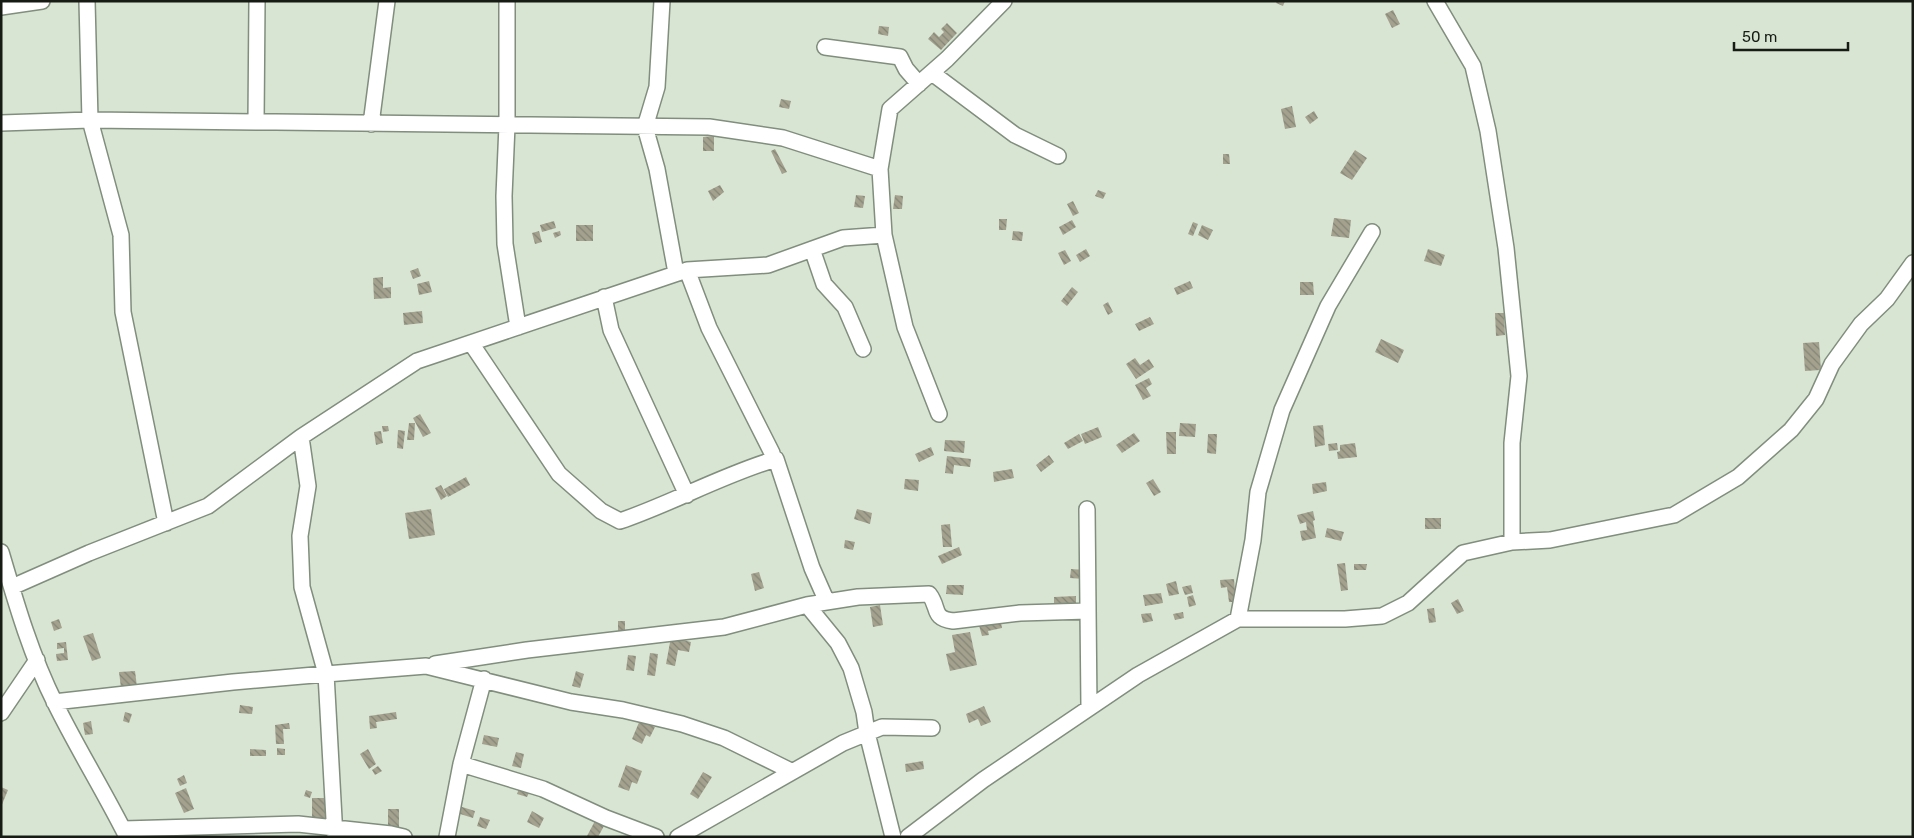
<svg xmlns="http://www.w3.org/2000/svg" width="1914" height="838" viewBox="0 0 1914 838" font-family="Rubik,sans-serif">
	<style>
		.building { fill: url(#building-back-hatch) }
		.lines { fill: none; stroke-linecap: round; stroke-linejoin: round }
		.street-casing { stroke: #818d7d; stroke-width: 18 }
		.street { stroke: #fff; stroke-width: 15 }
	</style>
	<defs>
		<pattern id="building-back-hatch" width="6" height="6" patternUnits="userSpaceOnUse" patternTransform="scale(1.25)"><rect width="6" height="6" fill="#a4a28f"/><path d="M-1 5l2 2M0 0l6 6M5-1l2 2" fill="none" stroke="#858374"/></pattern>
	</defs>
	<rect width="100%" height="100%" fill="#d8e5d3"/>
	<!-- building -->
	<path class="building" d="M1277,1H1285L1283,6L1276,3Z
		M1393,10L1400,24L1392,28L1385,14Z
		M947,23L957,33L941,50L928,39L934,32L939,37L944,32L941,29Z
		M879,26L889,27L888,36L878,34Z
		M781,99L791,101L789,109L779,107Z
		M1292,106L1296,127L1285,129L1281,109Z
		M1314,111L1318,118L1310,124L1305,117Z
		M714,136V151H703V137Z
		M775,149L787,172L782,174L771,151Z
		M1355,150L1367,158L1352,180L1340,173Z
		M1223,154H1229L1230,164H1223Z
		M720,185L724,192L713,201L708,191Z
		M1098,190L1106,193L1103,199L1095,196Z
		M856,195L865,196L863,208L854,207Z
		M895,195L903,196L902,209H893Z
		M1073,201L1079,213L1073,216L1067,204Z
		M1334,218L1351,220L1349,238L1331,236Z
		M999,219H1007L1006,230H999Z
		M1072,220L1076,227L1063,235L1059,227Z
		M554,221L556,228L542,232L540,225Z
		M1193,222L1198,224L1193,236L1188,234Z
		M576,225H593V241H576Z
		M1202,225L1213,230L1208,240L1198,235Z
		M539,231L542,242L535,244L532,233Z
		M560,231L561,235L555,238L553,233Z
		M1013,231L1023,232L1022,241L1012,240Z
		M1086,249L1090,256L1080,262L1076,255Z
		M1428,249L1445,255L1441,266L1424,261Z
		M1065,250L1071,261L1064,265L1058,253Z
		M418,268L421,276L413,279L410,271Z
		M383,277V288L391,287V298L374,299L373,278Z
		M429,281L432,292L419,295L417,284Z
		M1190,281L1193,288L1177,295L1174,288Z
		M1300,282H1313L1314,295H1300Z
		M1072,287L1078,292L1067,306L1061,301Z
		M1108,302L1113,312L1108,315L1103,305Z
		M422,311L423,323L404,325L403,313Z
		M1495,313H1504L1505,335L1496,336Z
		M1150,317L1154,324L1139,331L1135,324Z
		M1381,339L1404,350L1398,363L1375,352Z
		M1819,342L1821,370L1805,371L1803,343Z
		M1135,358L1140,365L1149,359L1154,367L1136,379L1126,364Z
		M1149,378L1152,384L1146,388L1151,396L1143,400L1135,385Z
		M420,414L431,433L423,437L413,418Z
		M409,423H415L414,440H407Z
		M1180,423L1196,424L1195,437L1179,436Z
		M1323,425L1325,445L1315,447L1313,426Z
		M382,426H388L389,431L383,432Z
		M1098,427L1102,437L1085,444L1081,434Z
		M398,430L405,431L403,449L397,448Z
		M381,431L383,443L376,445L374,432Z
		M1166,432H1176V454H1167Z
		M1134,433L1140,441L1122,453L1116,445Z
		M1079,434L1083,441L1068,449L1064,443Z
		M1208,434H1217L1216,454L1207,453Z
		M945,440L965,441L964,453L944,451Z
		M1337,443L1338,450L1329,451L1328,444Z
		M1355,443L1357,457L1338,459L1337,452L1340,451V445Z
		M931,447L934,455L919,462L915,454Z
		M1049,455L1054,462L1041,472L1036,465Z
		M947,456L971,459L970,467L954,465L953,474L945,473Z
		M1012,469L1014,478L994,482L993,472Z
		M466,477L470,485L448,497L444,489Z
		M905,479L919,480L918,491L904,489Z
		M1153,479L1161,492L1154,496L1146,483Z
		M1326,482L1327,491L1313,494L1312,484Z
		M441,485L447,496L441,500L435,488Z
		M431,509L435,535L409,539L405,513Z
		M857,509L872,513L870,524L854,519Z
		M1313,511L1315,520L1313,521L1316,538L1302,541L1300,531L1307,530L1306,522L1300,524L1297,515Z
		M1425,518H1441V529H1425Z
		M950,524L952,547H943L941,525Z
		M1327,528L1344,532L1341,541L1325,537Z
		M845,540L855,542L853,550L844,548Z
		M959,547L962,555L942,564L938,556Z
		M1345,563L1348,590L1341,591L1337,564Z
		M1354,564H1367L1366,570H1354Z
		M1071,569L1085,570L1084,579L1070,578Z
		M759,572L764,588L755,591L751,574Z
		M1234,579L1236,602H1229L1227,587L1221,588L1220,580Z
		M1176,581L1179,594L1169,596L1166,584Z
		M947,585H964L963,595L946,594Z
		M1191,585L1193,593L1185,595L1182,587Z
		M1161,593L1163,603L1145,606L1143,595Z
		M1193,595L1196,605L1189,607L1187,597Z
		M1076,596V607H1054V597Z
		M1458,599L1464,611L1457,614L1451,603Z
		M880,605L883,625L873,627L870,607Z
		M1434,608L1436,622L1429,623L1427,609Z
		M1183,612L1184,618L1175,620L1173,614Z
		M1151,613L1153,621L1143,623L1141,614Z
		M1000,617L1002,628L988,631L989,635L982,636L978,622Z
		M59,619L62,628L54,631L51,622Z
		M618,621H625V635H618Z
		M970,632L977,665L950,671L946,654L955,652L952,635Z
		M93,633L101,658L92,661L83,636Z
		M671,637L691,642L689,652L678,650L675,666L666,664Z
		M66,642L68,660L57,661L56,654L64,653V648L57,649V643Z
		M650,653L658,654L655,676L647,675Z
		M628,655L636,656L634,671L626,670Z
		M135,671L137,687L121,688L119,672Z
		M576,671L584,674L580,688L572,686Z
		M240,705L253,707L252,714L239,713Z
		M984,706L991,722L981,726L978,719L969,723L966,714Z
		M125,712L132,714L129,723L123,721Z
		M396,712L397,719L376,722L377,728L370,729L369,716Z
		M640,720L655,727L650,737L646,735L642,744L632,739Z
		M91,721L93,734L85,735L83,723Z
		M289,723L290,729H283L284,744H276L275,725Z
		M484,735L499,738L497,747L482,744Z
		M277,748L285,749V755H277Z
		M250,749L266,750V756H250Z
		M368,749L376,764L369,769L360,754Z
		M516,752L524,754L521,768L512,766Z
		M923,761L924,769L906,772L905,764Z
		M626,765L642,771L637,784L632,782L629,791L618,787Z
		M378,766L382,771L375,775L372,770Z
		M703,772L712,777L698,799L690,794Z
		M184,775L187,783L180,786L177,779Z
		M520,785L531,789L527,797L517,794Z
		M1,787L8,790L1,807Z
		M186,788L194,809L184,813L175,793Z
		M306,790L312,792L310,798L304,796Z
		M312,798H325V819H312Z
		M459,806L475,811L473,818L457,813Z
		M388,809H399V828H388Z
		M532,811L544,818L539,828L527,822Z
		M480,817L490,820L486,829L477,826Z
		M596,819L605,824L598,837H589L587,836Z"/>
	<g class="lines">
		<!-- street casing -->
		<g class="street-casing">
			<path id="street" d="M87,1L90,120L121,235L123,312L166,523
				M507,1V125L504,196L505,244L518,327
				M662,1L657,87L645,127L657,169L676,273
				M1435,1L1473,66L1488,131L1506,248L1519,376L1512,443V542
				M1,7L42,1
				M825,47L900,57L906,69L919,84
				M932,73L1015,135L1058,156
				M256,122L257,1
				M1,123L90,120L709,127L783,138L880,169
				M371,124L387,1
				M884,235L905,327L939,414
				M812,249L824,284L845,307L863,349
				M687,270L709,328L772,453
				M604,297L611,330L687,495
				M471,343L559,474L601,511L620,521C673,503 722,475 776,459L812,568L827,602
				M301,437L308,486L300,536L302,587L326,674L426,666L571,702L623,710L682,724L724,738L791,771
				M1087,509L1089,708
				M1,552C16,603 31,655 55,703C77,748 104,791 127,837
				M12,587L89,553L208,506L301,437L417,361L687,270L768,265L843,238L884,235L880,169L890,109L947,59L1004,1
				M807,605L838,643L851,668L864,712L867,733L893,837
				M1238,619L1253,540L1258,492L1282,410L1328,306L1372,232
				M435,664L527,650L724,627L807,605L858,597L929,594C940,608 931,618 953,621L1020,613L1088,611
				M54,702L233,682L326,674L335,837
				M1,713L37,660
				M461,764L543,789L606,818L656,837
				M123,829L298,824L391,834L404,837
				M447,837L461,764L484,679
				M678,837L843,743L882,727L932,728
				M908,837L983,780L1138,675L1238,619H1345L1382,616L1408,603L1463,553L1512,542L1550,540L1674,515L1738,477L1791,430L1816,399L1832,364L1861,324L1887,299L1913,263"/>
		</g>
		<!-- street -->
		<use href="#street" class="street"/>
	</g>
	<!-- border -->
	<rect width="1914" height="838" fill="none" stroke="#161b14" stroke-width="5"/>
	<!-- scale -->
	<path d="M1734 42v8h114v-8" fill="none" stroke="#161b14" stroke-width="2.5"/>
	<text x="1742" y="42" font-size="15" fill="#161b14" stroke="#d8e5d3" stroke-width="4" paint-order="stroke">50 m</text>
</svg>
